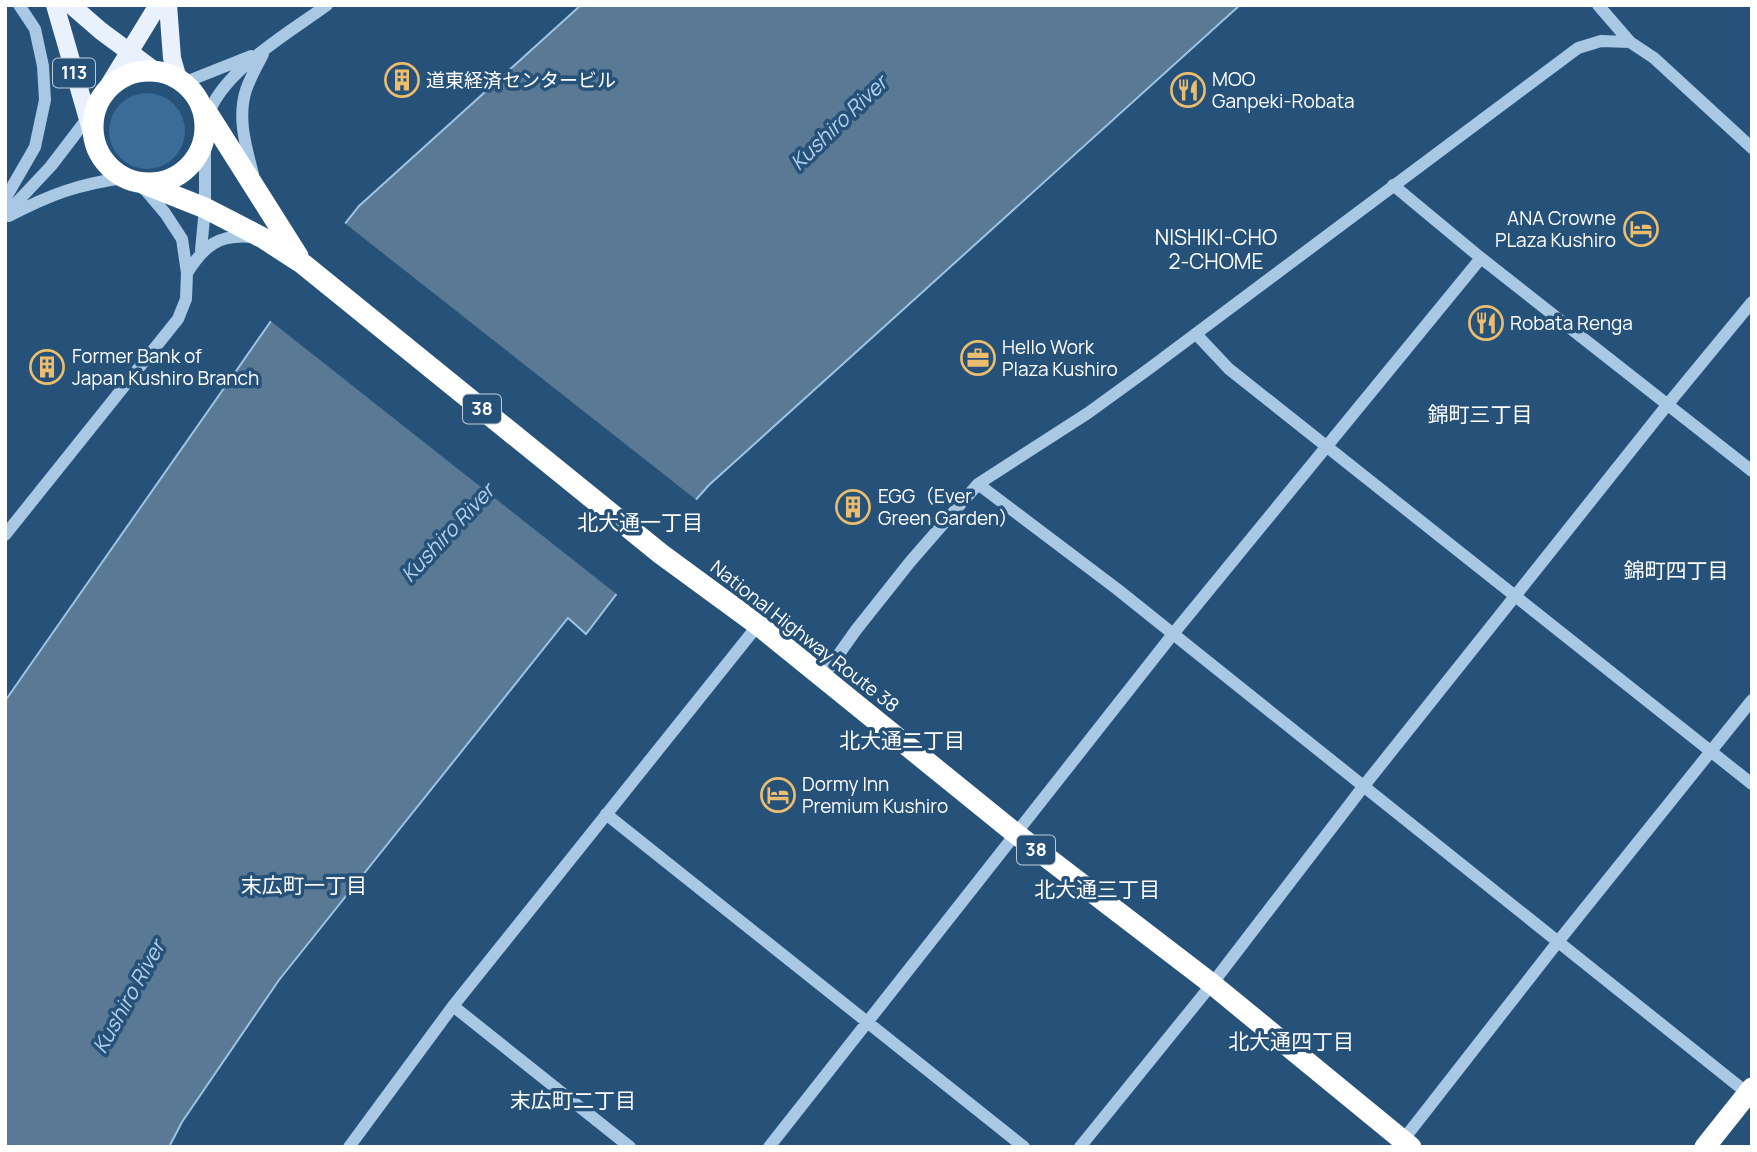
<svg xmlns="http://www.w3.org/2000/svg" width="1757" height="1152" viewBox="0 0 1757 1152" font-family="Manrope,'Noto Sans JP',sans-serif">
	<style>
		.green { fill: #3a6c97 }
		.water { fill: #597995; stroke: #9ec4e4; stroke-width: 2 }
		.pier { fill: #26527a }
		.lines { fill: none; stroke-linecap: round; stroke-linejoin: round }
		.minor { stroke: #a9c8e4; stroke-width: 12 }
		.major { stroke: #e9f2fc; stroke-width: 18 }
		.highway { stroke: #fff; stroke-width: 21 }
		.labels { text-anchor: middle; stroke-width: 7; stroke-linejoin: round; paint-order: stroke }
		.shield { fill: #26527a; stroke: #becbd7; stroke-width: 2 }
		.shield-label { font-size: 18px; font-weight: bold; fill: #fff }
		.poi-label { font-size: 19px; fill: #fff; stroke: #26527a; text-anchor: start }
		.street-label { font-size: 19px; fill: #fff; stroke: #26527a }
		.water-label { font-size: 21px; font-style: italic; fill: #b4d2eb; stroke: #26527a }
		.neighbourhood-label { font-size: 21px; fill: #fff; stroke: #26527a }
	</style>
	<rect width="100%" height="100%" fill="#26527a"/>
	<!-- green -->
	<path class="green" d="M109 131a38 38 0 1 1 76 0a38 38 0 1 1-76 0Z"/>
	<!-- water -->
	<path class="water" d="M581,5H1240L709,485L644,558L586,634L568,618L279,980L182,1122L169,1147H5V701L292,291L359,206Z"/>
	<!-- pier -->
	<path class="pier" d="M342,221L699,502L646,561L619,596L268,319Z"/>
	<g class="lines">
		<!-- minor -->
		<path class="minor" d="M1598,5L1630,42
			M183,83L251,56
			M207,118C221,71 289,33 327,5
			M253,174C246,147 237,118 246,90C250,78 257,66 263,54
			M1393,185L1481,258L1752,471
			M5,199L35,147L45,100L43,66L35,29L19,5
			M5,215L51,166L96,107
			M9,216C49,195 78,184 124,178
			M201,250L205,208V136
			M187,273C204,246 218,234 252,237
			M1196,334L1229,369L1752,784
			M978,484L1117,589L1751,1096
			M5,535L178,319L186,299L187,273L182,239L165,213L143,187
			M822,678L856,630L910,562L978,484L1088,413L1150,368L1578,48L1601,41L1630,42L1654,58L1752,148
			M606,814L1024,1147
			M453,1006L630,1147
			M1400,1144L1557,943L1752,700
			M349,1147L453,1006L758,625
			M769,1147L1173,634L1481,258
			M1080,1147L1212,984L1363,787L1668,404L1752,302"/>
		<!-- major -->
		<path class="major" d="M55,5L94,140
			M71,5L101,31L155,71
			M168,5L172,58L178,79
			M106,90L158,5"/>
		<!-- highway -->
		<path class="highway" d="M93 127a56 56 0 1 1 112 0a56 56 0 1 1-112 0Z
			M205,109L298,256
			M142,183L205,208L263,238L303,264L661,554L758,625L1015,833L1212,984L1411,1147
			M1705,1147L1752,1088"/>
	</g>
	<!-- icons -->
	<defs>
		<g id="building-ring" transform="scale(1.75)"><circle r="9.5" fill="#26527a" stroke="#ecbd6e" stroke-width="1.5"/><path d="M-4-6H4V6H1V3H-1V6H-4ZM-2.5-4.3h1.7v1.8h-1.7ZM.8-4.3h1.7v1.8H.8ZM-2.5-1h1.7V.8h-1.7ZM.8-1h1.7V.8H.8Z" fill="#ecbd6e"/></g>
		<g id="restaurant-ring" transform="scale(1.75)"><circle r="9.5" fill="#26527a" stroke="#ecbd6e" stroke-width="1.5"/><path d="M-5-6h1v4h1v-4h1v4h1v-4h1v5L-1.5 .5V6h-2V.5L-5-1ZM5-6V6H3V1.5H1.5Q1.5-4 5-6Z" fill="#ecbd6e"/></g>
		<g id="hotel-ring" transform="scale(1.75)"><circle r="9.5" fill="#26527a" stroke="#ecbd6e" stroke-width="1.5"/><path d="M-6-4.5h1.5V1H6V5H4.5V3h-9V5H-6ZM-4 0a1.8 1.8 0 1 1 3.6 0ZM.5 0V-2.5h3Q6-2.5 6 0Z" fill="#ecbd6e"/></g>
		<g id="office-ring" transform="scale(1.75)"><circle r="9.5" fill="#26527a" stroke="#ecbd6e" stroke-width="1.5"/><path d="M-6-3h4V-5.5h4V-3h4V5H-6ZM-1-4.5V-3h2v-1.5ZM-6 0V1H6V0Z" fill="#ecbd6e"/></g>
	</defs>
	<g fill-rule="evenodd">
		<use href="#building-ring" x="402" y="80"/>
		<use href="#restaurant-ring" x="1188" y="90"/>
		<use href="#hotel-ring" x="1641" y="229"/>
		<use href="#restaurant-ring" x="1486" y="323"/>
		<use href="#office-ring" x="978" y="358"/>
		<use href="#building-ring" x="47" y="367"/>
		<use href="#building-ring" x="853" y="507"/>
		<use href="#hotel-ring" x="778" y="795"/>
	</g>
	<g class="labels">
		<!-- shield labels -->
		<g class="shield">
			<rect x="53" y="58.5" width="42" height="29" rx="5"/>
			<rect x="463" y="394.5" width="38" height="29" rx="5"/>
			<rect x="1017" y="835.5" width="38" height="29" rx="5"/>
		</g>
		<g class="shield-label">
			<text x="74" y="79">113</text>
			<text x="482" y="415">38</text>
			<text x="1036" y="856">38</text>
		</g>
		<!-- poi labels -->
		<g class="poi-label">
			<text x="1212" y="86">MOO<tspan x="1212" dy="22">Ganpeki-Robata</tspan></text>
			<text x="426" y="87">道東経済センタービル</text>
			<text x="1616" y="225" text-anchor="end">ANA Crowne<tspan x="1616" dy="22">PLaza Kushiro</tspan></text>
			<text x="1510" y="330">Robata Renga</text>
			<text x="1002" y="354">Hello Work<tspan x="1002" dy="22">Plaza Kushiro</tspan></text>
			<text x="72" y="363">Former Bank of<tspan x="72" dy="22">Japan Kushiro Branch</tspan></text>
			<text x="878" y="503">EGG（Ever<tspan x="878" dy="22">Green Garden）</tspan></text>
			<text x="802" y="791">Dormy Inn<tspan x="802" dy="22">Premium Kushiro</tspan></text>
		</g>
		<!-- street labels -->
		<g class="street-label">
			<text transform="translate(805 636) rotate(38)" y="7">National Highway Route 38</text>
		</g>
		<!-- water labels -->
		<g class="water-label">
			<text transform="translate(839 123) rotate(-44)" y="7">Kushiro River</text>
			<text transform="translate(448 533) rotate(-47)" y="7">Kushiro River</text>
			<text transform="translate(129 997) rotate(-61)" y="7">Kushiro River</text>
		</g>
		<!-- neighbourhood labels -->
		<g class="neighbourhood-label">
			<text x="1216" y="245">NISHIKI-CHO<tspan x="1216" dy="24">2-CHOME</tspan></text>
			<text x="1480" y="422">錦町三丁目</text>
			<text x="640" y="530">北大通一丁目</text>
			<text x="1676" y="578">錦町四丁目</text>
			<text x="902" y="748">北大通二丁目</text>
			<text x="304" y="893">末広町一丁目</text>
			<text x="1097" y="897">北大通三丁目</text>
			<text x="1291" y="1049">北大通四丁目</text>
			<text x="573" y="1108">末広町二丁目</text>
		</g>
	</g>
	<!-- border -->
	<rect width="1757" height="1152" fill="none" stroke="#ffffff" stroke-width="14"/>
</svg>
